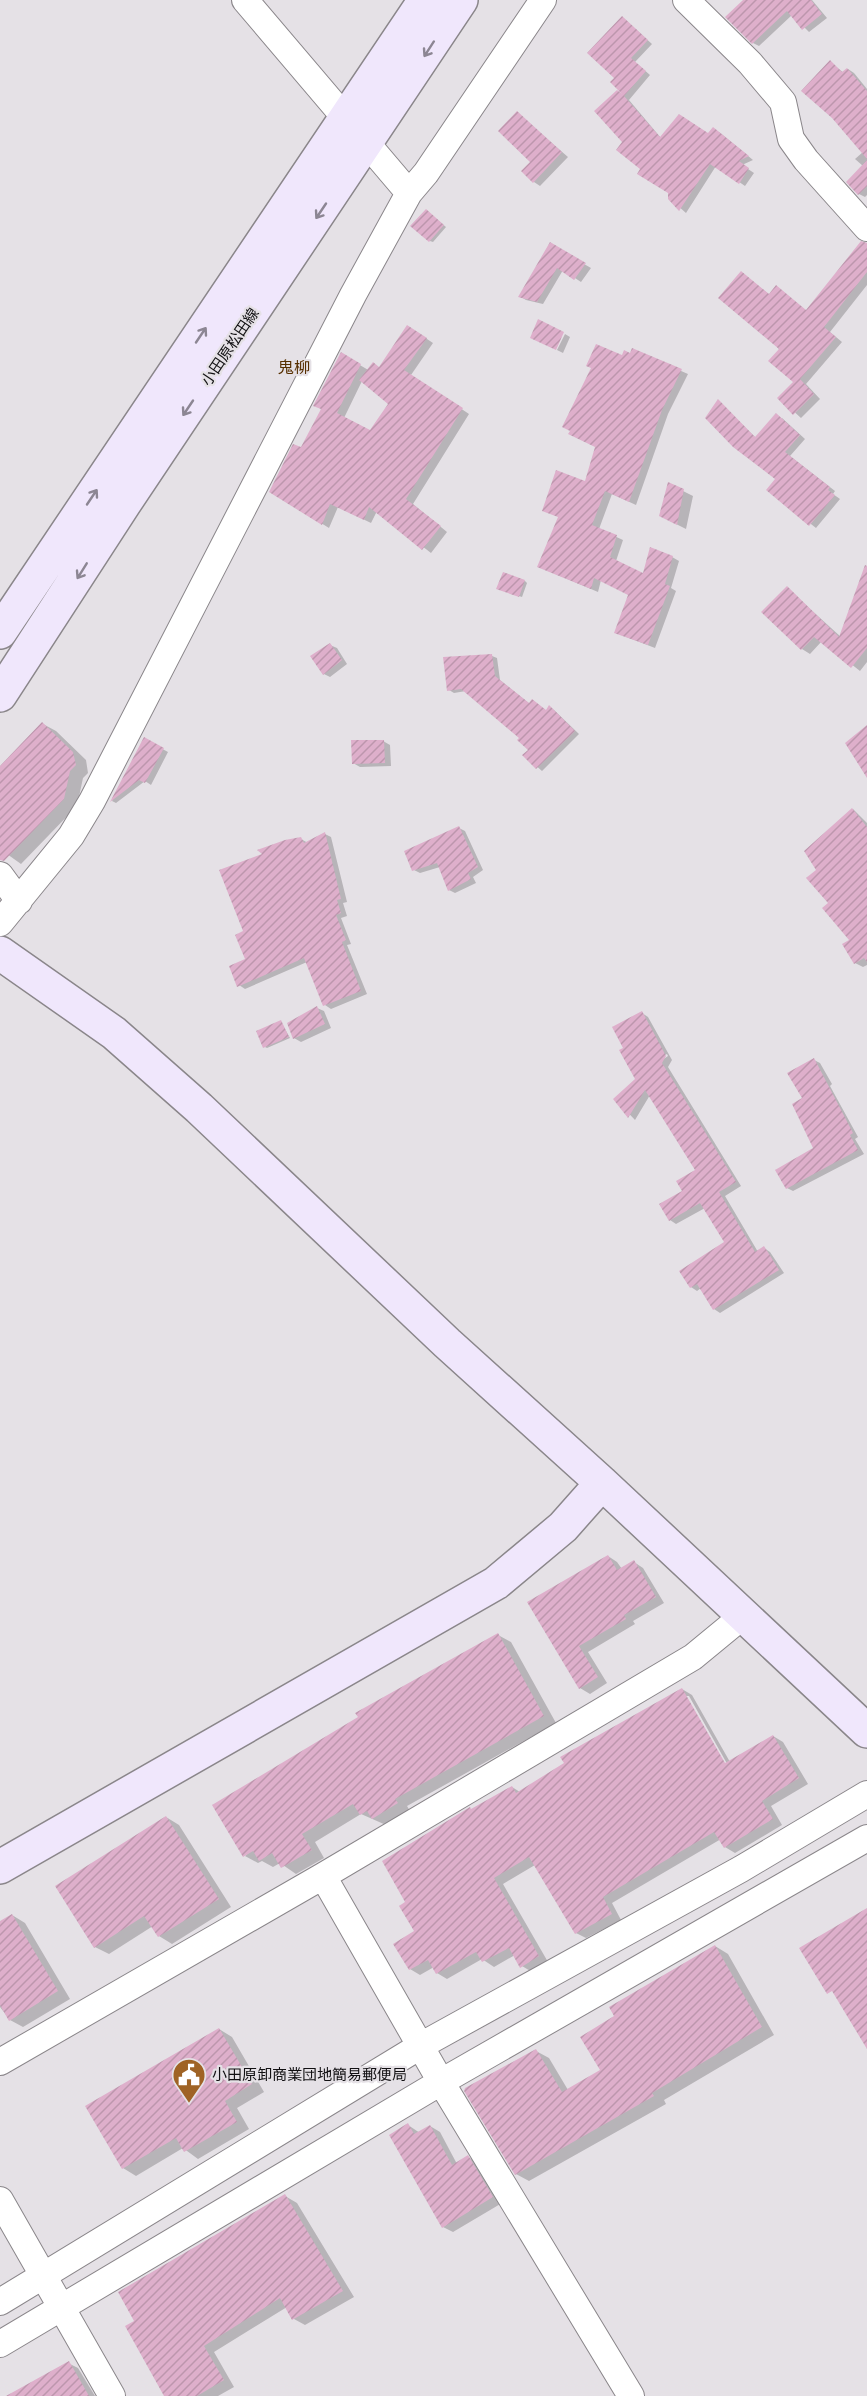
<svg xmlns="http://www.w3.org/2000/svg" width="867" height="2396" viewBox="0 0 867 2396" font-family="'Open Sans','Noto Sans JP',sans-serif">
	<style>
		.shadow { fill: #0003; fill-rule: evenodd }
		.building { fill: url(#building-hatch) }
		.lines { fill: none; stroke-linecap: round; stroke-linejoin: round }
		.street-casing { stroke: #8a868a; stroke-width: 28 }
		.secondary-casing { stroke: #8a868a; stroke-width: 36 }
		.street { stroke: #fff; stroke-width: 26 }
		.secondary { stroke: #f0e7fc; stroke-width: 33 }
		.oneway { stroke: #8c8693 }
		.labels { text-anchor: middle; stroke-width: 4.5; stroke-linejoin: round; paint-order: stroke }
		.street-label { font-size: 15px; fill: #111012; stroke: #e5e1e6 }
		.poi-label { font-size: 15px; fill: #111012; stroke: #e5e1e6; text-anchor: start }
		.neighbourhood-label { font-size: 16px; fill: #572f00; stroke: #e5e1e6 }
	</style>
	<defs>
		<pattern id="building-hatch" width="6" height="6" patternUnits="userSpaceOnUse" patternTransform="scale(1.5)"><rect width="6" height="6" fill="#deafcb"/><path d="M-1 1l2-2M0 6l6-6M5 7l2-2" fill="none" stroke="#bd96ad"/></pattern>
	</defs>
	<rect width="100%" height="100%" fill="#e5e1e6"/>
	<!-- shadow -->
	<path class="shadow" d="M745,0H812L827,18L809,32L792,15L759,46L753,43Z
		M622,17L652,44L635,62L650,75L629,100L661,138L719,132L753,160L742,165L754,173L745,186L716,166L686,213L669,198V193L642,168L624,142V96L616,78Z
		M830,62L844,73L848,69L854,73L867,89V195L865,197L859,194L863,166L855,159L863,152Z
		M517,113L568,157L540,186L534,182L532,162Z
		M428,212L446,227L433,242L430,241Z
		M551,245L591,268L581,282L563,270L543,304L526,300L521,297Z
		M867,250V285L830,332L842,342L806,384L820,399L801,418L779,398L795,382L741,273L770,295L807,311Z
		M415,331L433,343L411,375L469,414L413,504L447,532L431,553L377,511L371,523L338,507L329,528L271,492L302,449L322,410L341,354L370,371L380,368ZM362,381L390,404L371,432L344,418Z
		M565,334L570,337L563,353L557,350Z
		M633,350L688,374L668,414L636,505L612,494L599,529L623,540L616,561L644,576L672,557L679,561L671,588L676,591L655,648L616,633L629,595L601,580L598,592L546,570L586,483L623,357L631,355Z
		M718,401L756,438L782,418L805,439L790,456L835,491L833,494L840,499L816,528L768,490L777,479Z
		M683,491L693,496L686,529L670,521Z
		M525,581L527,583L522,597L501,590Z
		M787,588L841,637L867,600V662L860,671L822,641L810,654L802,649L764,612Z
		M330,645L337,648L347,664L330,677L324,674Z
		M492,656L497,658L500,680L530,704L546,711L549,707L554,710L579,734L542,771L524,755L530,750L521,738L466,691L454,693L449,690Z
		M43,724L56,731L86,760L88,773L83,778L77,806L21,864L0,849V768Z
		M144,739L168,752L151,785L145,781L116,803L112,801Z
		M383,741L390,745L391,766L360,767L353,763Z
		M853,809L867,823V965L863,967L855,963L851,940L830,903L818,871Z
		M459,828L465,831L483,870L473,877L476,883L455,893L449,890L440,867L420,873L414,870Z
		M325,834L331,837L347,902L343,903L347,916L341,918L351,944L347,945L367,994L331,1009L325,1005L307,962L245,989L239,985L247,960L245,932L301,839L308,843Z
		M317,1008L324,1011L331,1028L301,1042L294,1038Z
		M642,1013L648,1017L672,1060L668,1067L741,1186L725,1196L758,1252L764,1248L770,1252L784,1273L720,1313L714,1309L701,1288L697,1291L691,1287L726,1243L705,1208L676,1224L670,1220L661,1205L684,1191L698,1171L650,1095L635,1120L615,1099L637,1080ZM667,1054L668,1056L659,1062L657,1059Z
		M281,1022L290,1038L267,1048L265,1047Z
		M814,1060L820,1063L832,1084L830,1086L858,1137L855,1139L864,1154L793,1191L787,1188L815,1149L804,1098Z
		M608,1556L617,1562L622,1569L634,1562L643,1568L664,1603L633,1621L635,1624L588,1652L607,1683L590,1694L580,1688L529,1602Z
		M498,1635L511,1642L556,1723L407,1806L410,1811L386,1825L361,1814L315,1842L324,1858L296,1874L280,1863L273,1867L262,1861L258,1863L245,1856Z
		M682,1689L692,1695L730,1762L773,1736L783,1742L808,1784L771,1806L782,1825L735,1853L725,1847L721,1839L612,1903L621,1920L586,1938L576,1933L535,1865L503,1884L548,1962L532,1972L522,1966L515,1955L494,1967L482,1959L447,1979L437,1973L434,1967L420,1975L410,1969L416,1932L407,1902L473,1810L512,1787L520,1792ZM685,1696H689L730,1769L728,1770Z
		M166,1817L179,1825L231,1907L172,1944L159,1936L153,1926L109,1954L95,1947Z
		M12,1915L25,1923L70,1999L23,2027L10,2020L0,2007V1922Z
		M715,1946L728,1954L774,2035L664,2100L666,2104L529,2181L516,2174L536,2051L549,2058L568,2090L602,2070L616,2017Z
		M219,2029L232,2037L264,2092L237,2108L249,2129L198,2159L183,2148L136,2176L123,2168Z
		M408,2125L420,2133L430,2126L440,2132L457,2164L468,2157L478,2163L502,2203L453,2232L443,2227Z
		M285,2196L297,2203L354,2297L305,2325L294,2319L287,2307L214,2352L234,2387L218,2396H166L136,2321Z
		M68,2363L78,2368L95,2396H10Z"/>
	<!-- building -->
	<path class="building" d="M743,0H811L822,14L802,30L787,11L752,44L725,17Z
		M622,16L648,40L631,58L646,71L624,96L660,137L679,114L708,133L713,127L749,156L739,161L749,168L739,184L710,164L679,211L668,199V193L637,174L640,169L616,150L622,142L594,111L617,90L622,94L610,82L614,78L587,53Z
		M830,60L842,72L847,68L867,91V159L832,118L801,91Z
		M517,111L562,152L533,183L521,171L530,162L498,131Z
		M867,160V186L858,195L846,182Z
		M426,209L444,225L429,242L410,226Z
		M861,241L867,243V272L824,327L836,337L800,379L814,394L793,415L777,398L793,382L768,361L779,349L718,298L741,271L769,294L776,285L806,310Z
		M550,242L586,263L574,280L557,268L537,302L518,297Z
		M538,319L564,332L556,350L530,338Z
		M407,325L427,338L404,370L463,408L406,499L441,526L422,550L369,507L364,520L330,504L322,525L269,492L293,444L301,447L321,409L313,406L341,352L361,364L337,413L370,430L388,404L359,380L373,362L379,367Z
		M596,344L622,355L624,350L630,353L632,348L682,369L662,410L629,502L605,491L592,525L617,535L610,557L643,573L650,547L673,556L665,584L670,586L648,645L614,633L628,595L594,578L591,589L537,567L558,517L542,511L556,470L585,481L595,447L568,434L570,431L562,427L591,368L586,366Z
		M718,399L755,437L776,413L800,435L785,452L830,487L828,490L835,495L809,526L766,490L775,479L733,447L705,418Z
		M668,482L684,489L677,525L659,516Z
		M865,565L867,566V648L851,668L814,637L801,650L761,612L787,586L839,637Z
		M503,572L525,580L519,597L496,589Z
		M330,643L342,660L323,675L310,656Z
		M492,654L495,676L529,703L532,699L546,710L549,705L575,731L536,769L522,755L528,750L517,740L519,738L461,689L447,691L443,657Z
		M42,722L73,752L76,765L70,771L64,799L4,861L0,860V766Z
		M867,725V778L845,743Z
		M144,737L164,748L145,783L139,780L110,802Z
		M351,740H384L385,763L352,764Z
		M852,808L867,827V962L864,958L854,964L842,944L849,940L822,908L828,903L806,878L816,870L804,851Z
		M459,826L478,867L468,873L471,879L448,891L437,863L412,871L404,851Z
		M325,832L341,899L337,900L341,913L336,915L346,940L342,942L361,991L323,1006L304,958L237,987L229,966L245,959L235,935L243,931L219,870L262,854L257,850L285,840L301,837L304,843Z
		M317,1006L325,1024L293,1039L287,1023Z
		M642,1011L666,1056L662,1063L736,1182L719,1192L755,1252L764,1246L779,1270L713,1310L697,1284L690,1288L679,1271L724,1242L700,1203L669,1221L659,1204L682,1191L676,1181L695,1170L645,1090L628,1118L613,1099L635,1079L619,1050L623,1048L612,1027Z
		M281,1020L289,1037L263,1048L256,1031Z
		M814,1058L853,1133L850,1135L858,1150L786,1189L775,1170L813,1148L792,1104L802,1098L787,1073Z
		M608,1555L617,1570L634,1560L656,1597L624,1615L626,1619L579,1646L598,1677L579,1689L527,1602Z
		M498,1633L544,1716L395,1799L398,1803L372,1819L367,1811L360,1815L353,1804L302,1834L312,1850L281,1868L272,1853L259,1861L253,1851L243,1857L212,1805L358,1717L355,1713Z
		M682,1688L725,1763L773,1735L799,1778L762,1801L773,1819L724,1848L714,1832L603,1897L612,1914L575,1934L529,1857L494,1878L539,1956L520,1968L509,1948L482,1962L476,1952L436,1974L428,1960L409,1970L393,1944L414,1931L399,1906L405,1902L382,1861L470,1807L471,1809L512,1786L516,1793L564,1763L560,1757Z
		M166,1816L219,1899L158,1937L144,1916L94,1948L55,1886Z
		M867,1908V2049L832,1991L827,1994L799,1948Z
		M12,1914L58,1991L9,2021L0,2005V1921Z
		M715,1945L762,2027L652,2093L654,2096L515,2175L464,2091L465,2088L536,2049L562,2092L600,2070L580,2037L614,2016L609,2007Z
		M219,2028L252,2084L225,2101L237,2122L184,2152L176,2138L122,2169L85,2106Z
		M408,2123L414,2134L430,2125L452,2165L468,2155L493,2197L442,2228L389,2135Z
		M285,2194L343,2291L292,2320L280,2298L204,2346L224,2380L197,2396H164L125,2326L134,2321L118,2292Z
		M69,2361L89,2396H6Z"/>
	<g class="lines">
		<!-- street casing -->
		<g class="street-casing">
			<path id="street" d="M245,0L409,193
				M686,0L750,63L783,102L791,139L806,160L867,228
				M0,875L19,901
				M0,923L71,836L92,801L353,295L409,193L426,173L543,0
				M323,1876L441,2082L631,2396
				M0,2062L323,1876L693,1657L744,1615
				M0,2200L112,2396
				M0,2302L422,2045L741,1869L867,1794
				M0,2344L441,2082L867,1838"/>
		</g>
		<!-- secondary casing -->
		<g class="secondary-casing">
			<path id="secondary" d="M0,632L425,0
				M0,695L124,504L461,0
				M0,953L114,1033L199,1108L447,1343L602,1483L867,1731
				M0,1867L496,1583L563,1527L602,1483"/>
		</g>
		<!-- street -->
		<use href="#street" class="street"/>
		<!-- secondary -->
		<use href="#secondary" class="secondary"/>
	</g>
	<!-- one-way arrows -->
	<defs><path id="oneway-shaft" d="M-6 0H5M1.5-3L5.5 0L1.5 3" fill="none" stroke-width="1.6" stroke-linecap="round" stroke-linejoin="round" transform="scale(1.5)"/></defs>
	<g class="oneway">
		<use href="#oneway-shaft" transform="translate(429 49) rotate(123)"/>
		<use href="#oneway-shaft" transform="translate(321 211) rotate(124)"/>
		<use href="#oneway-shaft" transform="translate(201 335) rotate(-56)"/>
		<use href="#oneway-shaft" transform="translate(188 408) rotate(124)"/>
		<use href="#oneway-shaft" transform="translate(92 497) rotate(-56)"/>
		<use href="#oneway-shaft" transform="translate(82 571) rotate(122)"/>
	</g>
	<!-- icons -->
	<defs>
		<g id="civic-pin" transform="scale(1.725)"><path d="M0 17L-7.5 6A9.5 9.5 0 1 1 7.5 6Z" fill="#9f6325" stroke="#e5e1e6"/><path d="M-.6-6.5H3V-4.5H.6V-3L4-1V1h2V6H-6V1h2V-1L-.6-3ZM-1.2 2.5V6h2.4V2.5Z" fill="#fff"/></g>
	</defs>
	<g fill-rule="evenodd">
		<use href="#civic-pin" x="189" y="2075"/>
	</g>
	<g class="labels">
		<!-- street labels -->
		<g class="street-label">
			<text transform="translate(230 347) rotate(-56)" y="5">小田原松田線</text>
		</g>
		<!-- poi labels -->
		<g class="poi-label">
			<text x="212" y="2080">小田原卸商業団地簡易郵便局</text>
		</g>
		<!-- neighbourhood labels -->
		<g class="neighbourhood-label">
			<text x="294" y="373">鬼柳</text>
		</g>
	</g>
</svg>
